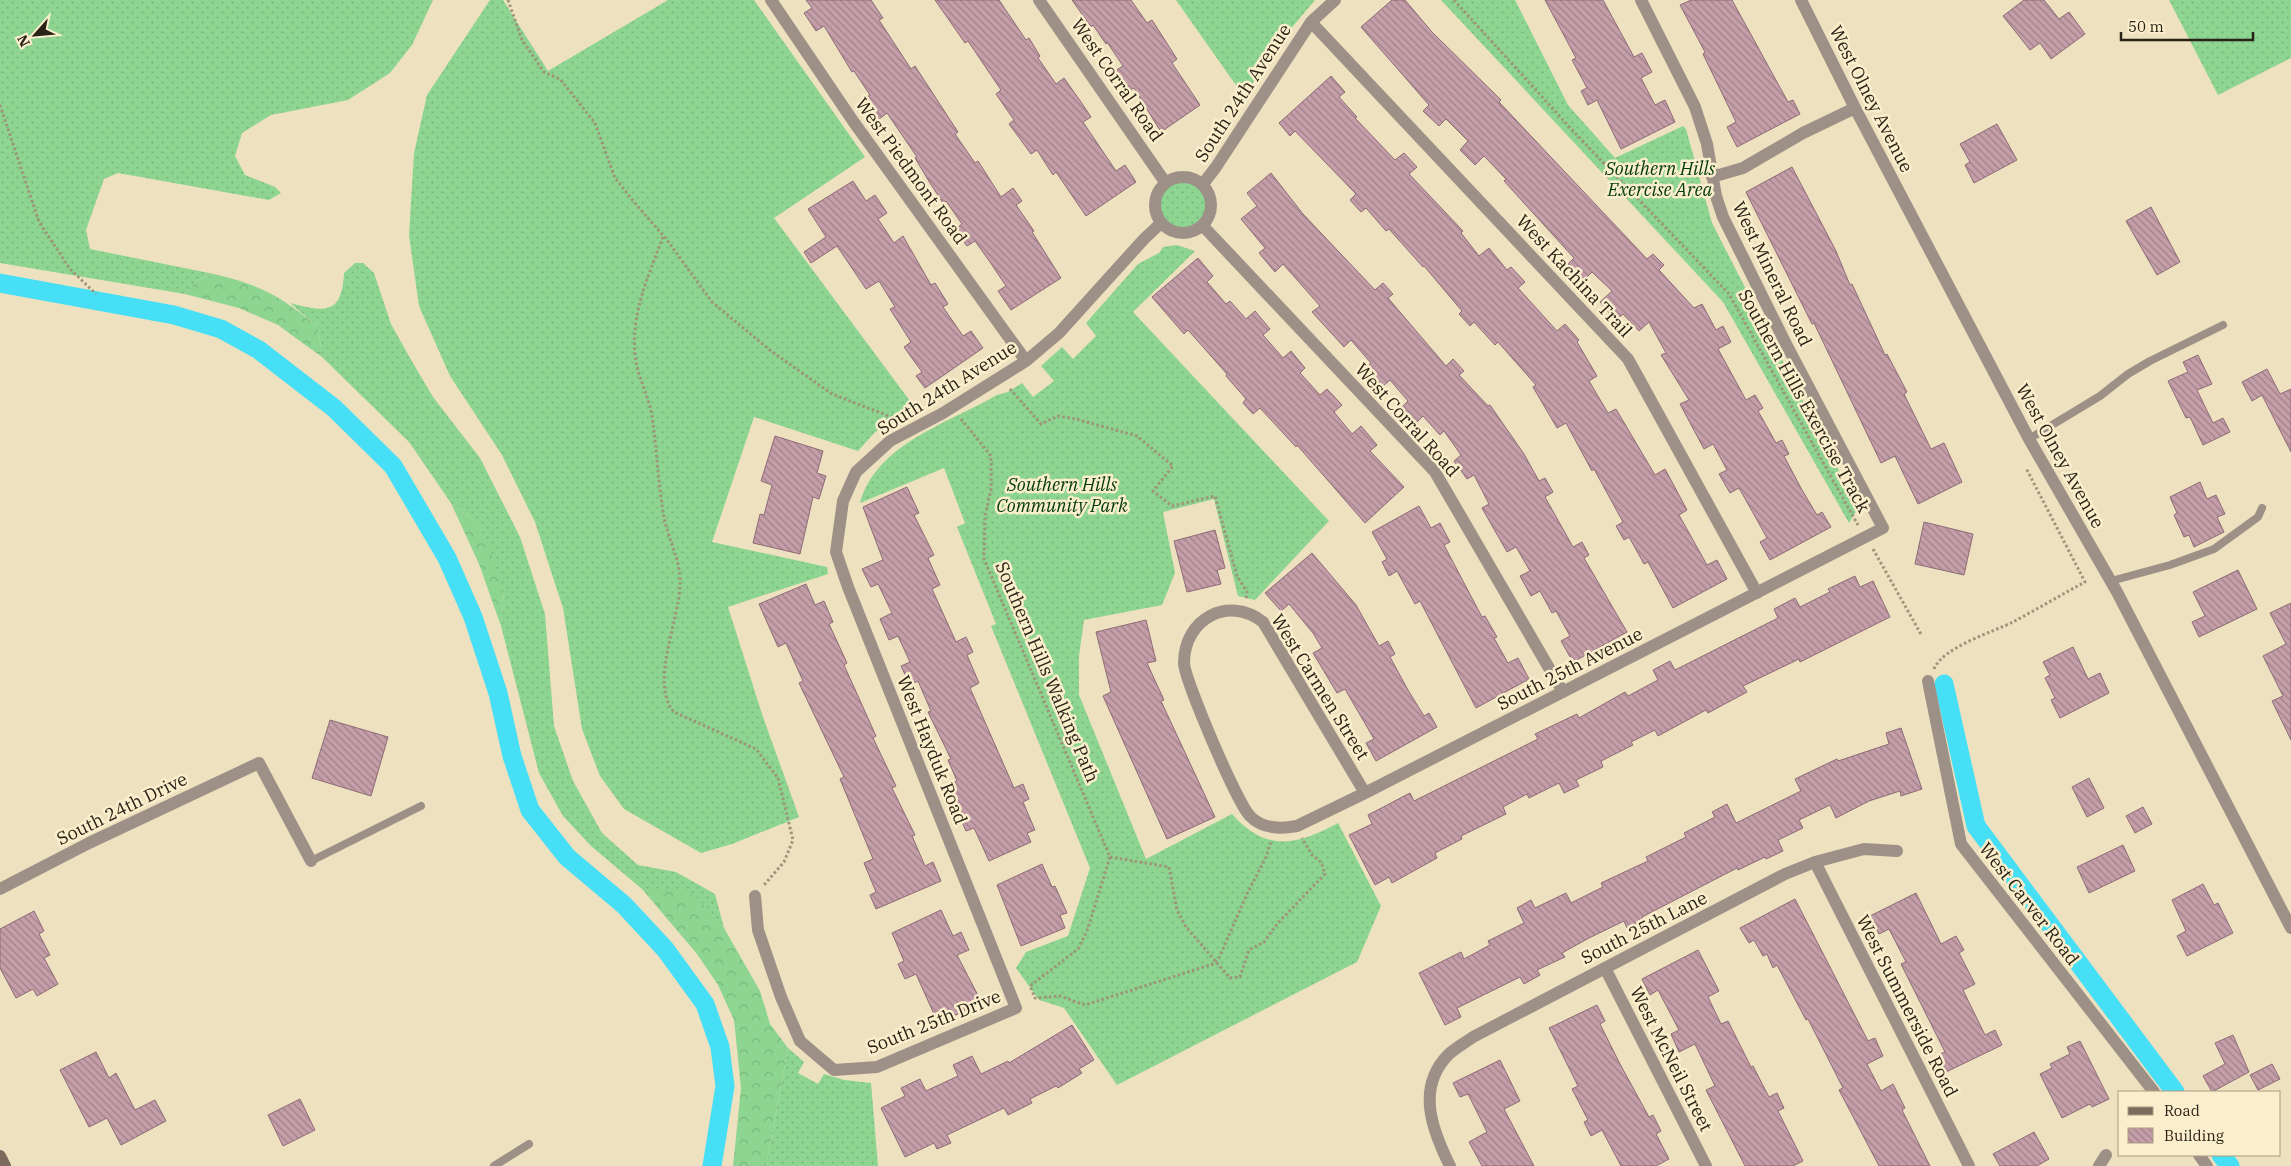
<svg xmlns="http://www.w3.org/2000/svg" width="2291" height="1166" viewBox="0 0 2291 1166" font-family="'IBM Plex Serif',serif">
	<style>
		.grass { fill: url(#grass-dots) }
		.forest { fill: url(#forest-crowns) }
		.lines { fill: none; stroke-linecap: round; stroke-linejoin: round }
		.canal { stroke: #47dff5; stroke-width: 19 }
		.building { fill: url(#building-back-hatch); stroke: #8e6b76 }
		.path { stroke: #9e947a; stroke-width: 3; stroke-dasharray: 2.5 2.5; stroke-linecap: butt }
		.service { stroke: #9d9187; stroke-width: 8 }
		.minor { stroke: #9d9187; stroke-width: 12 }
		.secondary { stroke: #7c6b5c; stroke-width: 12 }
		.labels { text-anchor: middle; stroke-width: 5; stroke-linejoin: round; paint-order: stroke }
		.street-label { font-size: 18px; fill: #282316; stroke: #fbeecc }
		.park-label { font-size: 18px; font-style: italic; fill: #003b0c; stroke: #fbeecc }
	</style>
	<defs>
		<pattern id="grass-dots" width="8" height="8" patternUnits="userSpaceOnUse" patternTransform="scale(1.25)"><rect width="8" height="8" fill="#8dd591"/><path d="M2 2h.1M6 6h.1" fill="none" stroke="#7ab77c" stroke-width="1.8" stroke-linecap="round"/></pattern>
		<pattern id="forest-crowns" width="20" height="18" patternUnits="userSpaceOnUse" patternTransform="scale(1.25)"><rect width="20" height="18" fill="#8dd591"/><path d="M2 6a3 3 0 1 1 6 0M12 15a3 3 0 1 1 6 0" fill="none" stroke="#7ab77c"/></pattern>
		<pattern id="building-back-hatch" width="6" height="6" patternUnits="userSpaceOnUse" patternTransform="scale(1.25)"><rect width="6" height="6" fill="#c49ea9"/><path d="M-1 5l2 2M0 0l6 6M5-1l2 2" fill="none" stroke="#9f8089"/></pattern>
	</defs>
	<rect width="100%" height="100%" fill="#eee1bf"/>
	<!-- grass -->
	<path class="grass" d="M0,0H433L412,45L390,73L348,100L271,115L242,133L235,156L245,175L275,187L281,193L269,200L118,173L104,179L86,230L90,249L214,274L197,280L185,294L0,263Z
		M490,0H503L548,71L668,0H754L865,157L774,218L916,409L875,432L858,451L754,417L712,542L827,567L828,574L728,607L763,717L799,817L732,844L701,853L624,809L600,776L582,729L563,608L535,522L502,455L450,376L419,306L409,235L414,153L427,95Z
		M1176,0H1315L1278,44L1247,92L1240,91Z
		M1441,0H1515L1568,105L1615,158L1683,126L1686,129L1712,223L1858,508L1849,523L1723,302Z
		M2169,0H2291V58L2218,95Z
		M1155 205a28 28 0 1 1 56 0a28 28 0 1 1-56 0Z
		M1177,245L1195,251L1133,312L1329,521L1255,600L1238,596L1214,499L1163,512L1175,573L1162,605L1084,620L1079,656V695L1146,859L1232,814C1266,853 1298,845 1338,823L1381,906L1357,962L1117,1085L1064,1008L1039,1000L1016,968L1026,952L1068,936L1090,868L991,626L996,624L957,527L965,523L944,468L860,503C877,443 949,423 997,395L1008,392L1022,383L1033,397L1054,381L1041,366L1062,347L1073,359L1096,336L1086,323L1138,264L1159,253L1163,247Z
		M355,263H363L374,273L391,324L410,358L433,397L480,458L520,537L545,614L554,726L573,781L602,833L638,865L676,872L715,894L724,928C692,891 692,889 642,889L591,846L563,816L539,773L501,626L504,592L475,521L451,503L409,442L322,357L318,327L290,303C324,312 342,316 344,273Z
		M788,1048L804,1062L798,1073L818,1084L824,1074L844,1080L871,1083L878,1166H766Z"/>
	<!-- forest -->
	<path class="forest" d="M214,274C261,285 281,296 318,327L322,357L278,325L239,308L185,294L197,280Z
		M451,503L475,521L487,541L504,592L501,626L479,564Z
		M642,889H678L698,898L724,928L760,991L770,1024L788,1048L766,1166H733L741,1088L734,1020L718,985L697,954Z"/>
	<g class="lines">
		<!-- canal -->
		<path class="canal" d="M0,283L174,315L221,329L259,350L334,408L393,466L447,558L473,617L498,693L512,756L530,810L567,857L624,905L665,949L705,1004L720,1047L725,1086L712,1166
			M1944,684L1976,826L2175,1092
			M2221,1155L2230,1166"/>
	</g>
	<!-- building -->
	<path class="building" d="M806,0H871L883,18L879,20L911,69L915,66L958,132L955,134L975,163L978,161L1001,197L1013,188L1022,201L1016,205L1034,231L1032,232L1061,278L1011,310L998,291L1006,286L990,262L975,241L967,246L955,229L962,224L946,201L943,203L930,183L915,158L917,157L887,113L878,120L864,99L870,95L854,71L852,72L824,26L816,31L804,13L812,8Z
		M935,0H999L1026,40L1029,38L1040,56L1038,58L1056,84L1064,78L1081,102L1091,117L1083,122L1116,171L1125,165L1136,182L1086,216L1056,172L1053,175L1037,150L1031,154L1018,136L1009,124L1014,120L996,94L1001,90L968,41L965,43Z
		M1072,0H1131L1147,23L1152,20L1177,59L1172,63L1200,105L1161,132L1134,88L1128,91L1115,71L1123,66L1107,42L1106,44L1093,25L1091,27Z
		M1392,0H1405L1432,32L1501,100L1499,102L1647,259L1653,254L1664,265L1659,270L1694,308L1702,304L1716,330L1723,326L1731,342L1718,349L1746,400L1755,395L1763,408L1758,411L1776,443L1782,440L1789,454L1784,456L1802,490L1817,515L1822,512L1831,527L1770,560L1760,542L1767,538L1752,511L1739,488L1730,493L1719,474L1727,470L1713,444L1704,449L1680,404L1689,400L1661,355L1666,353L1649,322L1639,331L1623,314L1616,321L1600,302L1612,291L1592,272L1584,280L1568,264L1574,258L1504,181L1506,179L1484,156L1475,165L1460,150L1468,141L1446,119L1439,126L1423,111L1429,105L1361,27Z
		M1545,0H1603L1634,57L1642,53L1652,72L1641,78L1655,105L1665,100L1675,122L1621,149L1597,100L1588,105L1581,91L1587,88L1572,60L1576,58Z
		M1691,0H1732L1788,102L1793,100L1800,114L1737,147L1727,127L1736,122L1703,54L1705,52L1680,5Z
		M2024,0H2044L2059,19L2069,12L2085,34L2051,59L2040,43L2030,50L2003,16Z
		M1331,76L1345,92L1339,97L1357,117L1355,118L1395,160L1404,153L1417,167L1409,174L1463,231L1461,233L1479,256L1489,248L1507,270L1511,267L1525,282L1518,288L1557,331L1565,324L1579,340L1577,342L1597,376L1589,381L1608,413L1616,409L1655,475L1665,469L1687,510L1679,515L1707,565L1717,560L1727,579L1673,608L1648,562L1644,564L1629,537L1624,540L1616,526L1623,522L1594,469L1592,471L1566,423L1557,428L1533,387L1536,385L1498,342L1495,345L1474,322L1470,326L1459,314L1462,311L1424,266L1423,267L1389,229L1386,231L1366,208L1361,212L1350,200L1356,194L1295,131L1290,136L1279,123Z
		M1997,124L2017,160L1974,183L1965,165L1970,162L1960,144Z
		M1792,167L1836,251L1850,285L1852,284L1885,355L1887,354L1907,392L1904,394L1931,449L1944,443L1962,482L1918,504L1895,456L1881,463L1814,323L1812,324L1746,192Z
		M1271,173L1303,214L1375,290L1383,283L1393,294L1388,298L1446,366L1453,359L1464,371L1459,375L1488,406L1490,405L1524,454L1539,481L1545,478L1553,492L1545,497L1573,547L1582,542L1589,555L1584,558L1627,632L1573,662L1561,641L1570,636L1556,611L1552,613L1540,591L1531,596L1520,576L1530,571L1516,547L1507,552L1482,508L1489,504L1474,475L1467,479L1454,461L1461,455L1444,431L1440,435L1423,416L1416,423L1402,407L1408,401L1390,380L1382,387L1365,368L1371,363L1351,340L1344,347L1312,312L1320,306L1283,264L1275,272L1259,253L1265,248L1241,219L1257,206L1247,193Z
		M853,181L866,201L875,195L887,213L878,219L894,243L903,236L931,285L935,283L948,304L943,307L963,336L971,331L983,348L925,388L916,376L922,372L904,347L911,342L890,309L895,307L879,281L866,289L837,246L811,263L804,252L826,237L808,209Z
		M2151,207L2180,262L2157,275L2126,221Z
		M1198,258L1213,276L1207,282L1226,304L1230,301L1246,319L1255,311L1270,329L1263,335L1283,358L1291,351L1305,368L1300,373L1320,395L1327,389L1342,405L1334,412L1352,434L1361,426L1377,445L1370,451L1404,487L1365,523L1297,445L1296,447L1260,408L1253,414L1243,403L1246,399L1226,376L1227,374L1188,330L1184,334L1152,297Z
		M2198,355L2212,384L2197,390L2213,423L2223,418L2230,432L2203,445L2190,417L2186,418L2168,381L2188,372L2183,362Z
		M2267,369L2280,394L2291,389V452L2262,395L2252,401L2242,382Z
		M775,436L823,451L817,473L826,476L819,499L813,497L800,554L753,543L760,514L764,515L772,485L761,481Z
		M2200,482L2207,499L2216,495L2225,514L2217,517L2224,532L2194,547L2189,535L2184,537L2174,515L2177,513L2170,497Z
		M907,487L919,513L914,515L934,555L928,558L940,585L932,589L956,642L966,637L973,652L967,655L979,683L970,688L1014,788L1023,784L1029,799L1023,802L1035,830L1027,833L1031,842L989,861L974,828L966,831L958,813L947,785L957,781L948,760L951,759L928,712L931,711L918,681L910,685L901,666L910,662L898,636L889,640L880,619L892,613L878,584L871,587L862,569L883,560L863,507Z
		M1419,506L1431,528L1440,523L1450,542L1444,545L1482,617L1485,616L1497,637L1494,638L1508,663L1518,658L1529,679L1476,708L1420,601L1415,604L1397,571L1389,576L1382,562L1387,559L1372,532Z
		M1924,522L1973,534L1964,575L1915,564Z
		M1215,530L1225,568L1217,570L1221,584L1187,592L1174,541Z
		M1312,553L1356,605L1379,646L1388,641L1395,654L1390,657L1408,690L1424,716L1429,713L1437,727L1376,761L1366,743L1374,739L1345,689L1337,693L1313,653L1322,648L1313,633L1289,604L1281,611L1265,593Z
		M2238,570L2257,609L2199,637L2192,622L2205,616L2193,592Z
		M1855,576L1860,587L1873,581L1890,617L1800,662L1799,659L1743,686L1747,692L1708,713L1706,710L1658,736L1655,730L1631,742L1633,745L1601,761L1603,767L1576,780L1579,786L1564,793L1559,783L1529,798L1527,794L1503,807L1506,814L1461,836L1462,839L1435,853L1437,858L1392,883L1389,877L1375,885L1349,835L1372,824L1368,815L1410,793L1414,801L1538,739L1535,734L1577,714L1579,718L1625,692L1628,696L1658,680L1653,670L1670,661L1675,670L1778,618L1774,609L1795,598L1800,607L1830,592L1828,589Z
		M806,584L815,605L824,601L833,622L829,624L847,663L844,665L876,736L873,738L896,786L892,788L915,835L912,836L925,866L933,862L941,881L876,909L870,895L876,892L864,863L873,859L840,779L844,777L799,683L803,681L786,643L778,647L759,604Z
		M2291,603V740L2272,701L2283,696L2263,656L2286,644L2270,613Z
		M1146,620L1156,661L1147,663L1164,700L1161,701L1215,817L1167,839L1103,696L1111,692L1096,632Z
		M2073,647L2088,679L2100,673L2109,693L2060,718L2051,700L2055,698L2045,678L2050,675L2043,662Z
		M330,720L388,737L371,796L312,778Z
		M1901,728L1922,789L1901,796L1900,791L1869,801L1836,818L1830,805L1799,820L1803,828L1778,840L1783,851L1766,859L1765,857L1738,870L1737,868L1642,917L1644,920L1627,928L1624,921L1589,938L1562,953L1565,957L1537,970L1540,975L1524,984L1520,977L1457,1008L1461,1017L1445,1025L1419,973L1461,952L1464,959L1490,945L1488,941L1524,923L1517,908L1531,900L1535,908L1566,893L1571,903L1603,887L1601,883L1648,861L1646,857L1686,837L1684,833L1715,817L1712,812L1727,804L1736,823L1801,791L1795,779L1837,759L1838,761L1889,744L1886,733Z
		M2089,778L2104,808L2087,817L2072,787Z
		M2143,807L2152,824L2135,833L2126,816Z
		M2123,845L2135,871L2089,893L2077,867Z
		M1042,864L1052,887L1055,886L1067,913L1060,915L1065,928L1021,946L997,885Z
		M2203,884L2214,905L2218,903L2233,933L2187,956L2177,936L2186,931L2172,900Z
		M1916,893L1941,944L1956,936L1964,950L1959,953L1975,984L1963,990L1985,1035L1995,1030L2002,1045L1946,1072L1937,1055L1945,1052L1901,964L1906,962L1889,929L1879,934L1870,916Z
		M1795,899L1868,1041L1875,1038L1883,1056L1867,1064L1881,1091L1893,1084L1905,1108L1902,1110L1930,1166H1879L1839,1090L1843,1088L1808,1019L1806,1020L1777,965L1773,968L1767,954L1763,956L1754,940L1749,943L1740,928Z
		M941,910L953,936L961,932L969,950L957,955L982,1003L938,1023L916,974L905,979L898,964L904,961L892,933Z
		M34,911L44,931L39,934L50,955L44,958L58,984L37,996L33,989L16,998L0,968V929Z
		M1698,950L1719,991L1708,997L1721,1024L1728,1021L1751,1067L1753,1066L1769,1097L1777,1093L1784,1108L1778,1111L1803,1161L1793,1166H1745L1706,1090L1715,1086L1695,1044L1679,1052L1671,1034L1679,1030L1658,990L1650,995L1642,979Z
		M1597,1005L1605,1021L1600,1024L1620,1064L1649,1117L1653,1115L1661,1131L1656,1134L1669,1159L1656,1166H1621L1602,1130L1591,1136L1584,1122L1588,1120L1572,1089L1578,1086L1549,1028Z
		M1072,1025L1094,1060L1079,1069L1082,1073L1058,1088L1056,1086L1030,1099L1032,1103L1008,1115L1004,1108L947,1135L951,1143L937,1149L934,1143L905,1157L881,1108L905,1096L901,1088L920,1079L926,1091L958,1076L953,1065L972,1056L981,1074L1008,1061L1009,1063Z
		M2233,1035L2249,1072L2212,1092L2203,1076L2225,1064L2215,1043Z
		M2080,1041L2109,1099L2092,1107L2090,1104L2062,1118L2040,1074L2052,1068L2050,1064L2070,1054L2067,1047Z
		M96,1052L109,1078L116,1073L135,1110L155,1100L166,1121L121,1145L107,1118L89,1127L60,1070Z
		M1500,1060L1520,1101L1504,1109L1534,1166H1482L1469,1142L1487,1132L1468,1094L1460,1097L1453,1083Z
		M2272,1064L2280,1079L2258,1090L2250,1075Z
		M300,1099L315,1130L283,1146L268,1115Z
		M2034,1132L2049,1159L2037,1166H2000L1993,1154Z"/>
	<g class="lines">
		<!-- path -->
		<path class="path" d="M508,0L522,40L544,72L560,79L595,123L615,178L634,202L667,240L712,302L771,351L832,394L899,420
			M1454,0L1574,132L1729,294L1858,525
			M0,105L39,222L70,269L96,294
			M663,237C648,277 629,317 636,361C639,380 649,397 652,416C657,449 658,484 664,517C668,539 681,561 680,583C680,619 649,683 674,712L756,749L778,778L793,840L784,862L764,885
			M1010,389L1041,424L1058,416L1076,419L1137,436L1173,466L1153,491L1172,506L1215,496L1237,576L1247,592L1246,600
			M961,419L991,456V489L985,517L984,559L1110,857L1087,931L1078,949L1030,986L1035,998L1060,996L1085,1005L1213,964L1219,958L1247,894L1266,857L1271,841
			M1873,549L1922,636
			M1934,669C1943,647 1993,632 2013,622C2037,609 2061,595 2085,582L2026,468
			M1110,857L1169,867L1177,910L1186,927L1230,978L1240,977L1249,950L1264,942L1277,924L1325,874L1321,862L1312,855L1302,838"/>
		<!-- service -->
		<path class="service" d="M2029,439L2100,396L2128,374L2150,361L2223,325
			M2111,581L2170,565L2214,549L2258,517L2262,508
			M311,861L421,806
			M494,1166L529,1144"/>
		<!-- minor -->
		<path class="minor" d="M771,0L853,121L1026,361
			M1039,0L1165,182
			M1801,0L1855,108L2029,439L2117,592L2291,928
			M1311,22L1628,359L1757,593
			M1155 205a28 28 0 1 1 56 0a28 28 0 1 1-56 0Z
			M1712,177L1743,168L1803,133L1855,108
			M1203,184L1216,167L1311,22L1335,0
			M1203,226L1435,472L1563,692
			M1928,681L1961,844L2154,1092
			M1365,793L1263,622C1228,595 1184,619 1184,663C1185,681 1237,803 1250,816C1262,829 1281,829 1297,826L1365,793L1883,528L1786,344L1723,217L1716,196L1707,144L1695,107L1641,0
			M1815,862L1969,1166
			M0,889L89,843L259,763L311,861
			M755,896L758,930L781,997L800,1041L834,1070L877,1067L1016,1008L848,587L836,552L843,501L856,472L890,441L943,413L1026,361L1059,333L1144,239L1161,223
			M1605,968L1706,1166
			M2199,1155L2207,1166
			M1450,1166C1432,1130 1416,1088 1448,1055C1455,1048 1465,1043 1473,1037L1785,874L1815,862L1864,849L1897,851
			M2099,1166L2106,1155"/>
		<!-- secondary -->
		<path class="secondary" d="M0,1156L5,1166"/>
	</g>
	<g class="labels">
		<!-- street labels -->
		<g class="street-label">
			<text transform="translate(1117 80) rotate(55)" y="6">West Corral Road</text>
			<text transform="translate(1243 93) rotate(-57)" y="6">South 24th Avenue</text>
			<text transform="translate(1871 99) rotate(63)" y="6">West Olney Avenue</text>
			<text transform="translate(911 171) rotate(54)" y="6">West Piedmont Road</text>
			<text transform="translate(1772 274) rotate(64)" y="6">West Mineral Road</text>
			<text transform="translate(1574 276) rotate(47)" y="6">West Kachina Trail</text>
			<text transform="translate(947 388) rotate(-32)" y="6">South 24th Avenue</text>
			<text transform="translate(1804 401) rotate(61)" y="6">Southern Hills Exercise Track</text>
			<text transform="translate(1407 420) rotate(48)" y="6">West Corral Road</text>
			<text transform="translate(2060 456) rotate(61)" y="6">West Olney Avenue</text>
			<text transform="translate(1570 669) rotate(-27)" y="6">South 25th Avenue</text>
			<text transform="translate(1047 672) rotate(67)" y="6">Southern Hills Walking Path</text>
			<text transform="translate(1320 687) rotate(58)" y="6">West Carmen Street</text>
			<text transform="translate(932 750) rotate(68)" y="6">West Hayduk Road</text>
			<text transform="translate(122 809) rotate(-26)" y="6">South 24th Drive</text>
			<text transform="translate(2029 904) rotate(52)" y="6">West Carver Road</text>
			<text transform="translate(1644 928) rotate(-27)" y="6">South 25th Lane</text>
			<text transform="translate(1907 1006) rotate(63)" y="6">West Summerside Road</text>
			<text transform="translate(934 1022) rotate(-22)" y="6">South 25th Drive</text>
			<text transform="translate(1671 1059) rotate(63)" y="6">West McNeil Street</text>
		</g>
		<!-- park labels -->
		<g class="park-label">
			<text x="1660" y="175">Southern Hills<tspan x="1660" dy="21">Exercise Area</tspan></text>
			<text x="1062" y="491">Southern Hills<tspan x="1062" dy="21">Community Park</tspan></text>
		</g>
	</g>
	<!-- legend -->
	<rect x="2118" y="1091" width="162" height="65" fill="#fbeecc" stroke="#a79d83"/>
	<rect x="2128" y="1107" width="25" height="8" fill="#7c6b5c" stroke="#a79d83"/>
	<text x="2164" y="1116" font-size="15" fill="#282316">Road</text>
	<rect x="2128" y="1128" width="25" height="15" fill="url(#building-back-hatch)" stroke="#a79d83"/>
	<text x="2164" y="1141" font-size="15" fill="#282316">Building</text>
	<!-- north arrow -->
	<g transform="translate(35 35) rotate(243)" stroke="#fbeecc" stroke-width="4" paint-order="stroke">
	<path d="M0-4L9 19L0 12L-9 19Z" fill="#282316"/>
	<text y="-8" font-size="14" font-weight="bold" text-anchor="middle" fill="#282316">N</text>
	</g>
	<!-- scale -->
	<path d="M2121 32v8h132v-8" fill="none" stroke="#282316" stroke-width="2.5"/>
	<text x="2128" y="32" font-size="15" fill="#282316" stroke="#fbeecc" stroke-width="4" paint-order="stroke">50 m</text>
</svg>
